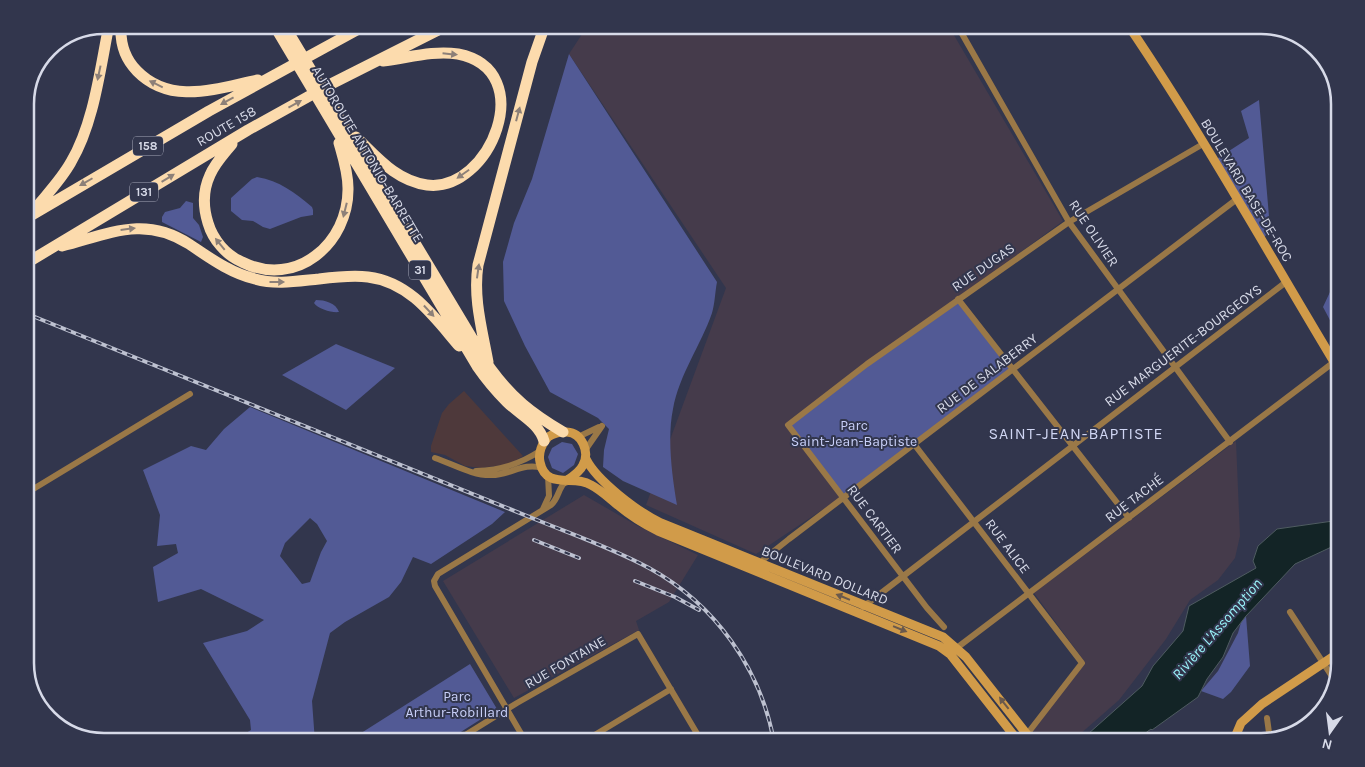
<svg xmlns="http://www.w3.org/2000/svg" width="1365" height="767" viewBox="0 0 1365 767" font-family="Karla,sans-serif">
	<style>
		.commercial { fill: #4e393b }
		.industrial { fill: #453b4b }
		.green { fill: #525a95; fill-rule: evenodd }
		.water { fill: #132426; stroke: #4e5b60 }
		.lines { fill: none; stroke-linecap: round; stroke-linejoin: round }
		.street { stroke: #9a7847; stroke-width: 6 }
		.secondary { stroke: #d19b49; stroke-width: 9 }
		.highway { stroke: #fcdbad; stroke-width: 11 }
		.rail-casing { stroke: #bdc1d0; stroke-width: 4 }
		.rail { stroke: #32364d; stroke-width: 2; stroke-dasharray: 5.5; stroke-linecap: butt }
		.oneway { fill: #8d8078 }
		.oneway2 { fill: #6a594c }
		.labels { text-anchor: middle; stroke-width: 4; stroke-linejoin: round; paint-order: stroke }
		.shield { fill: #32364d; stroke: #a6a9ba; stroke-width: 1 }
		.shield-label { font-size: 12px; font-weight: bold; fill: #d7dae8 }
		.street-label { font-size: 14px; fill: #d7dae8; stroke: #32364d }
		.park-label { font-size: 14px; fill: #c8cff8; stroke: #32364d }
		.water-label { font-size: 15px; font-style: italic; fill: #99f3f9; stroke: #32364d }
		.quarter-label { font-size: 16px; letter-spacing: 1px; fill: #d0d6f3; stroke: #32364d }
		.rim { fill: none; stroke: #d7dae8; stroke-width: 2.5 }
	</style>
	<rect width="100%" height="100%" fill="#32364d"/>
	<!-- commercial -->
	<path class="commercial" d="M464,391L523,456L510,464L481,468L465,466L445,455L431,452V446L442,413L449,404Z"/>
	<!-- industrial -->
	<path class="industrial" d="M588,25H948L1063,221L785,425L840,498L756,554L646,505L726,288L569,54Z
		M1236,441L1240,536L1235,558L1218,580L1190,600L1166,639L1119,700L1071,742H1036L1029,734L1085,662L1034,593Z
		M584,495L636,525L698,555L669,602L636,621L639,630L514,698L443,581Z"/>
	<!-- green -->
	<path class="green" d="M569,54L717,282C715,292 715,303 712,313C701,345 679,375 673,409C667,438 672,476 677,505L623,481L603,467L604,450L609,429L598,418L550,392L525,346L504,301L503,262L514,223L532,179Z
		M1259,100L1270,228L1263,240L1215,160L1249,138L1241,111Z
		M257,177C280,181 294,192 312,207L313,210V215L301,217L270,229L263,227L253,221L242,220L231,211V198L252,179Z
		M186,201L193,203V218L199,225L203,237L201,242L162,222V217L165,212L180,208Z
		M1340,290V339L1323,307L1330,292Z
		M958,299L1013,369L843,498L788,425Z
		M316,300C325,300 336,303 339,312C332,313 318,309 314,303Z
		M336,344L395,368L346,410L282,375Z
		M250,407L505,512L492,524L431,564L413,557L401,582L389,597L345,622L330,633L312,701L315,742H200L212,737L241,736L251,730L250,720L203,643L247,631L264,620L201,589L158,602L153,567L178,553L176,544L157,546L160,515L143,470L191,446L206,450L224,429ZM310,518L317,524L327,541L321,552L310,582L302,584L280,556L285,543Z
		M562,442L572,444L578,454L574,465L563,473L552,468L548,457L552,448Z
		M1246,616L1250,666L1231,692L1223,699L1201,691L1218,671L1238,633L1242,619Z
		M470,664L497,709L445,742H347Z"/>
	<!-- water -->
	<path class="water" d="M1340,520V543L1295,564L1246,616L1233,633L1223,657L1207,679L1198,697L1152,730L1151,729L1133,742H1079L1142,686L1153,666L1183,631L1189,606L1256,568L1253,561L1258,546L1277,529Z"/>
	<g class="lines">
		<!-- street -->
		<path class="street" d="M957,25L1069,222L1230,442
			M958,299L1129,518
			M578,437L599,427
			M914,444L1082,663L1021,742
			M586,449L602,426
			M435,458C453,464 473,476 492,475C510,475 524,462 542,468
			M476,471C501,470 520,464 540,451
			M25,494L190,394
			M543,509L549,496L548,475
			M760,566L764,559L789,539L1237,199
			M863,607L1286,282
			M1290,612L1335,681
			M944,627L927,608L788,425L867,364L1069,222L1203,144
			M954,650L1334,362
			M1267,718L1270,740
			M454,742L517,703L638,634L702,742
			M526,742L435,586L434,581L438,574L551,505C559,498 558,488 566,481
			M583,742L671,689"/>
		<!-- secondary -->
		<path class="secondary" d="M1128,25C1204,137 1270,256 1340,372
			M586,459C597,481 638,512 661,523L943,637L966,657L1033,742
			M566,481C572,477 580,472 583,465C590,452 582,433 567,432C560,431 553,434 548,437C542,443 538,453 540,462C546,491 574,474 591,485C601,490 610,499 619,506C631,516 644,524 658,531L939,646L950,654L1019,742
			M1233,742L1241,723L1262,704L1340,652"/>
		<!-- highway -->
		<path class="highway" d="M121,25C120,42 125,59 137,71C171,106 218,88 258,80
			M274,25L477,366C486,379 496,391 507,402C520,415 539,423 544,441
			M284,25L490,368C512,398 531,413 563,432
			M356,137C377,157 396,181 427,185C490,193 540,70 458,54C433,50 408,58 383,61
			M232,144C224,154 215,163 210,175C203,190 203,207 208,223C213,240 226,255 242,262C296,289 349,243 348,188C348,172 343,157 339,143
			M34,210C47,194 61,180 71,162C94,123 100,69 109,25
			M25,219L209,111L366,25
			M62,246C109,234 144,215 189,244C210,258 230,273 255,279C276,285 298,281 319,279C335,277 352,275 368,277C410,282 434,317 459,346
			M25,264L248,130L331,84L448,25
			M488,362C482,329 473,298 478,265L532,62L545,25"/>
		<!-- rail casing -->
		<g class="rail-casing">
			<path id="rail" d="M25,313L537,520C574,535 614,549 649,568C715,604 761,669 774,742
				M534,540L579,558
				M635,581L675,597L699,610"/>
		</g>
		<!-- rail -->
		<use href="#rail" class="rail"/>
	</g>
	<!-- one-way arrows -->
	<defs><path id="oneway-solid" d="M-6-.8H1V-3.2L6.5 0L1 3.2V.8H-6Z" transform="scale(1.25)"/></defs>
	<g class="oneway">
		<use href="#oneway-solid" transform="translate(450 54) rotate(6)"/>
		<use href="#oneway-solid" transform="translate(99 73) rotate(102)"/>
		<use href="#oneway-solid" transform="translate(156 84) rotate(-154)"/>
		<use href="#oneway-solid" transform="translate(227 101) rotate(151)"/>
		<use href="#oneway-solid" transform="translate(295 104) rotate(-29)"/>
		<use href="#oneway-solid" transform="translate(518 114) rotate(-75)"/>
		<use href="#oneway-solid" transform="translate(463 174) rotate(145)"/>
		<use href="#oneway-solid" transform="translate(168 178) rotate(-31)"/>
		<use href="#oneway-solid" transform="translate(86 182) rotate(150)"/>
		<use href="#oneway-solid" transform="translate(345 210) rotate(104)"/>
		<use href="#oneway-solid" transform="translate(128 229) rotate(-7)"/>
		<use href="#oneway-solid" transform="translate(220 244) rotate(-129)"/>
		<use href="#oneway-solid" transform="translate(478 271) rotate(-82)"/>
		<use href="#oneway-solid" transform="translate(277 282)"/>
		<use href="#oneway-solid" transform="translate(429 311) rotate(47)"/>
	</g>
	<g class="oneway2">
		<use href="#oneway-solid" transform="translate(843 597) rotate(-158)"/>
		<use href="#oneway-solid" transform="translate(900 629) rotate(22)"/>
		<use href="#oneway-solid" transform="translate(1004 703) rotate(-128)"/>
	</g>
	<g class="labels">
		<!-- shield labels -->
		<g class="shield">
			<rect x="133" y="136.5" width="30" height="19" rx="4"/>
			<rect x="130" y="182.5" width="28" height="19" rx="4"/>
			<rect x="409" y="260.5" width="22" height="19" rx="4"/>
		</g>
		<g class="shield-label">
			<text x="148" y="150">158</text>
			<text x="144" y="196">131</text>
			<text x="420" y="274">31</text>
		</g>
		<!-- street labels -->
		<g class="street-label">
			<text transform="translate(226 126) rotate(-30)" y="5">ROUTE 158</text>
			<text transform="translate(368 154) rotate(59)" y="5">AUTOROUTE ANTONIO-BARRETTE</text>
			<text transform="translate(1247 190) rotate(59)" y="5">BOULEVARD BASE-DE-ROC</text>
			<text transform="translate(1094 233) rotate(56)" y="5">RUE OLIVIER</text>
			<text transform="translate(983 267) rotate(-35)" y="5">RUE DUGAS</text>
			<text transform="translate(1183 345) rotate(-37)" y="5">RUE MARGUERITE-BOURGEOYS</text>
			<text transform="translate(987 373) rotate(-37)" y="5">RUE DE SALABERRY</text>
			<text transform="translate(1134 498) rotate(-37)" y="5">RUE TACHÉ</text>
			<text transform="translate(875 519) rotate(53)" y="5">RUE CARTIER</text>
			<text transform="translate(1008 546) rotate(53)" y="5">RUE ALICE</text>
			<text transform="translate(825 575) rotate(22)" y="5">BOULEVARD DOLLARD</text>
			<text transform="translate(565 662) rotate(-30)" y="5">RUE FONTAINE</text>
		</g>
		<!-- park labels -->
		<g class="park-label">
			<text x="854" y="430">Parc<tspan x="854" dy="16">Saint-Jean-Baptiste</tspan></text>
			<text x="457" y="701">Parc<tspan x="457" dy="16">Arthur-Robillard</tspan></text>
		</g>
		<!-- water labels -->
		<g class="water-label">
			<text transform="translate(1217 629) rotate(-49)" y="5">Rivière L'Assomption</text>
		</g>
		<!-- quarter labels -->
		<g class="quarter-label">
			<text x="1076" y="439">SAINT-JEAN-BAPTISTE</text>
		</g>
	</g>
	<!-- crop -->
	<path d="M0 0H1365V767H0ZM104 34H1261A70 70 0 0 1 1331 104V663A70 70 0 0 1 1261 733H104A70 70 0 0 1 34 663V104A70 70 0 0 1 104 34Z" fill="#32364d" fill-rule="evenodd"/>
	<path class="rim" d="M104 34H1261A70 70 0 0 1 1331 104V663A70 70 0 0 1 1261 733H104A70 70 0 0 1 34 663V104A70 70 0 0 1 104 34Z"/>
	<!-- north arrow -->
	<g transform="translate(1330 732) rotate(194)" stroke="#32364d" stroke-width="4" paint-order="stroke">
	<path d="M0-4L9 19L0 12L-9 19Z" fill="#d7dae8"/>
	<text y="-8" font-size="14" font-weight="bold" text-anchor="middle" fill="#d7dae8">N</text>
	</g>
</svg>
